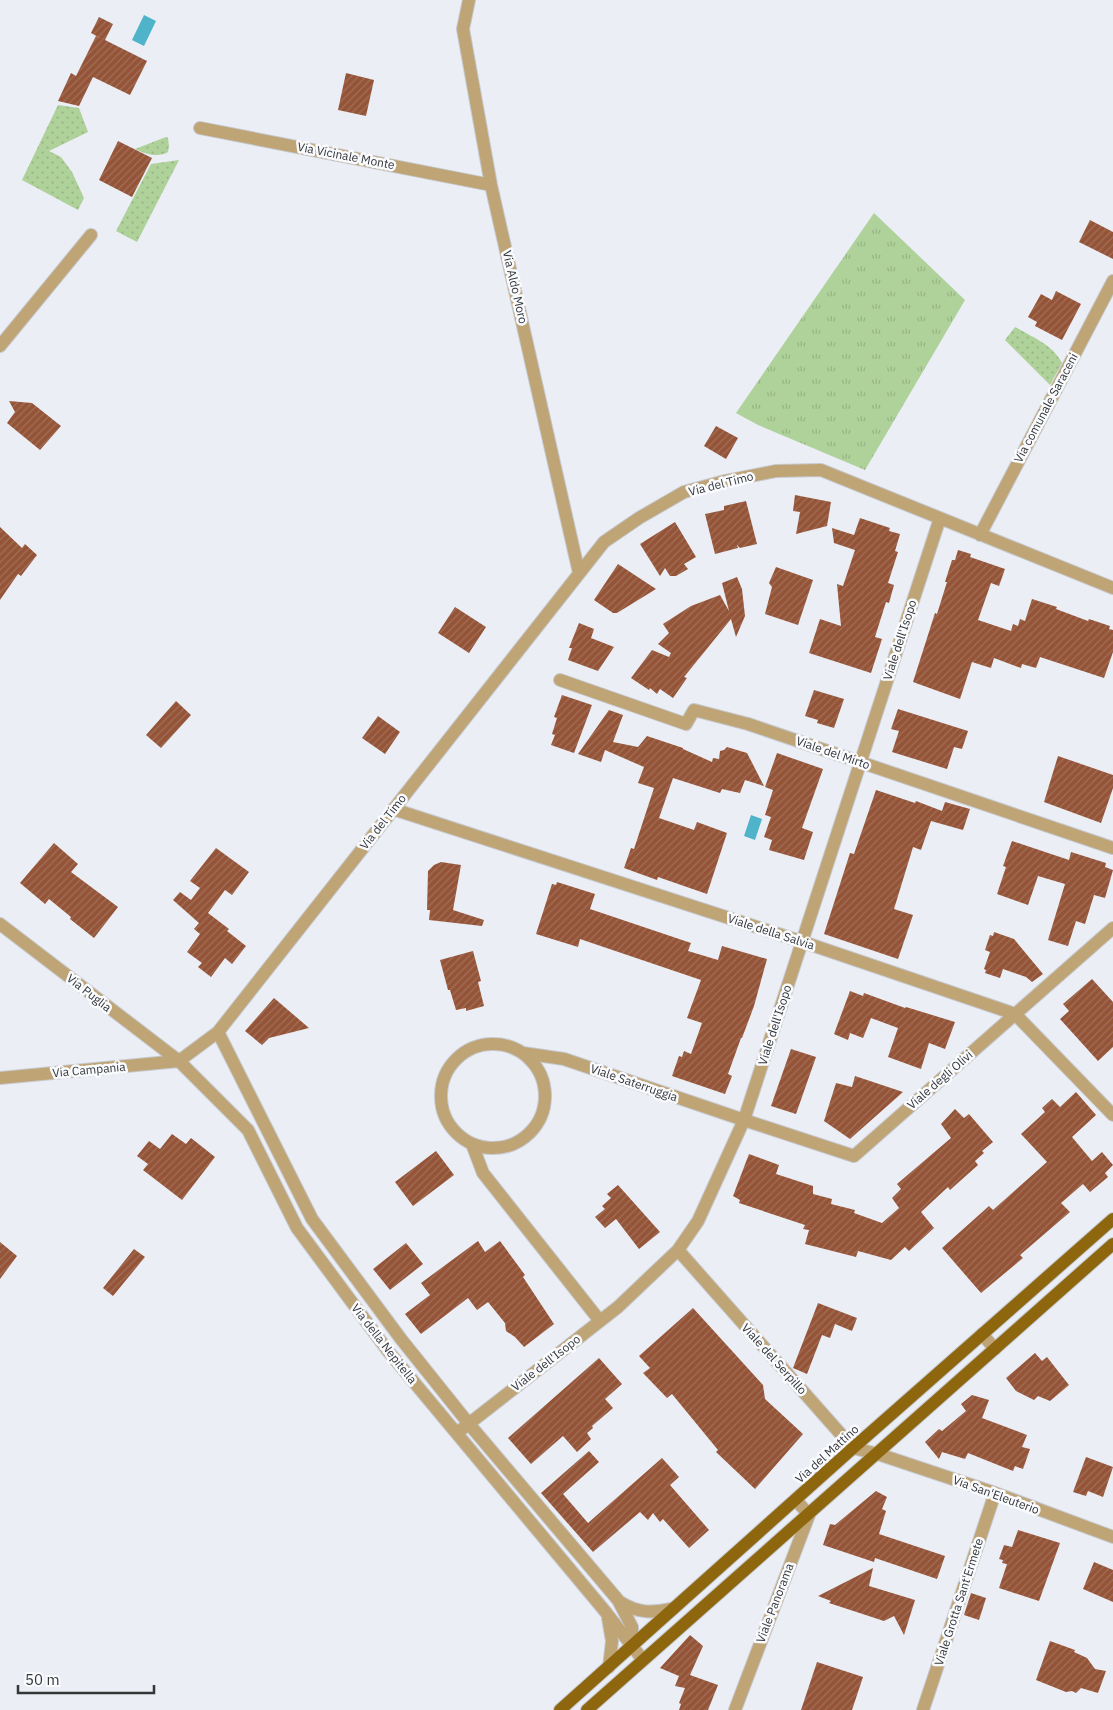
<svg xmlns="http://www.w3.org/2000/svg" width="1113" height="1710" viewBox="0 0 1113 1710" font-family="'IBM Plex Sans',sans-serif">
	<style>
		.grass { fill: url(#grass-tufts) }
		.park { fill: url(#park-dots) }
		.water { fill: #4fb3c9 }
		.building { fill: url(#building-hatch) }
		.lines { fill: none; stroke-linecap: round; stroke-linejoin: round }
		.minor-casing { stroke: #c6c9cf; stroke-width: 14 }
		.major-casing { stroke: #c6c9cf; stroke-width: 14 }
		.minor { stroke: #bfa475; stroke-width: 12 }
		.major { stroke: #8d660d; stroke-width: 12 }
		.labels { text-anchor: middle; stroke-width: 5; stroke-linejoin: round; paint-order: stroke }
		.street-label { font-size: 12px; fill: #343638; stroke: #fafbfe }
	</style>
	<defs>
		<pattern id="grass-tufts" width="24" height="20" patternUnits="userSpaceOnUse" patternTransform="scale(1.25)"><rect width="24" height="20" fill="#afd19a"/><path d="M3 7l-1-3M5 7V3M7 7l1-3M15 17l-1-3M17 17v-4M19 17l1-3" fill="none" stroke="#97b485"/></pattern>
		<pattern id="park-dots" width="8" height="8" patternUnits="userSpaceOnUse" patternTransform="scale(1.25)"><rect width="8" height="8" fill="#afd19a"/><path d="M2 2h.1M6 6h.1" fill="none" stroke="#97b485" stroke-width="1.8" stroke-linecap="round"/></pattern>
		<pattern id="building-hatch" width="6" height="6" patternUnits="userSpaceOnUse" patternTransform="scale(1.25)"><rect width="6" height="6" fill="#955437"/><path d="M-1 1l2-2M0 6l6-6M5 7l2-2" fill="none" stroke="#a0705a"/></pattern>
	</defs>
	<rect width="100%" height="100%" fill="#ebeef5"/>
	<!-- grass -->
	<path class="grass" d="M874,213L965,300L865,470L758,425L736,413Z"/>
	<!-- park -->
	<path class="park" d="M58,105L79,108L88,132L49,151L61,157L72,172L84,198L78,210L22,180Z
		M166,137L168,138L169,146L168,152C158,158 145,154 135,149Z
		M179,160L137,242L116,231L151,164Z
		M1015,327C1032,337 1053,345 1062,363L1050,385L1005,340Z"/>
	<!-- water -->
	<path class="water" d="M144,15L156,21L144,46L132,40Z
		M751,815L762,819L755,840L744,836Z"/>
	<!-- building -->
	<path class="building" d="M99,17L113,24L105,40L147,61L130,95L93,77L79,106L58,101L71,73L76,76L96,36L102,39L91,33Z
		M346,73L374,80L366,116L338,110Z
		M118,141L152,158L132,197L99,180Z
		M1090,220L1113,232V259L1079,242Z
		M1056,291L1081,304L1062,340L1035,326L1037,322L1028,317L1041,294L1052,300Z
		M9,401L32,403L61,426L40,450L7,423L15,412Z
		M716,426L738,438L726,459L704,446Z
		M795,495L831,502L827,526L796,534L800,512L793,511Z
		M746,501L757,544L740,548L737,545L738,548L715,554L705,514L724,510V506Z
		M860,518L890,528L889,531L900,534L895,551L898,552L888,583L894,585L889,603L886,602L875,637L882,639L871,673L809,653L820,619L841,626L837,584L843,586L855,550L834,543L832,528L854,535Z
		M675,522L696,557L684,564L688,569L676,576H670L665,568L660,576L640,544Z
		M0,527L22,548L25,544L37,555L21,576L18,574L0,600Z
		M958,550L971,554L970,557L1005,569L999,586L991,583L978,620L1011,631L1013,624L1018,626L1020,619L1025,621L1032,599L1057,607L1056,609L1088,621L1089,619L1110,626L1109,629L1113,630V652L1104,678L1040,657L1036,668L1022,664L1021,668L994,658L991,668L972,662L960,699L913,682L935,613L937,614L947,582H945L952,560H955Z
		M618,564L656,589L617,613H613L594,600Z
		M776,567L813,580L798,625L765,614L772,587L769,583Z
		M737,577L742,589L745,616L736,637L731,619L684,677L687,678L673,698L660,689L657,694L650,688L649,690L631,678L652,650L669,657L671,653L658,644L669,633L663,624L691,606L720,595L729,611L722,583Z
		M455,607L486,627L469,653L438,633Z
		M579,623L594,629L591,638L614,647L598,671L568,660L572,648H569Z
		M814,690L844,699L834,728L817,723L818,720L805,716Z
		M562,695L592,705L574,753L551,745L555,735L552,734L557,718L554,717Z
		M176,701L191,715L161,748L146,735Z
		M898,709L968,731L962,749L954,747L947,769L892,752L899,731L891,729Z
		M609,710L623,715L613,742L638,747L647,736L683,748V749L712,762L713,758L719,759L720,751L724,750L727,747L747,753L764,786L745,780L740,793L722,789L720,793L673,778L659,818L694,830L697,822L727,833L707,894L658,877L657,880L624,868L631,848L634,849L654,788L638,783L644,767L605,750L601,762L578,754Z
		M378,716L400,732L385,754L362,738Z
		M777,753L823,769L802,828L813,832L804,860L769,850L772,840L764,837L771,817L765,815L773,790L765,787Z
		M1058,756L1113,775V788L1101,823L1044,802Z
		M876,790L915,803L916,801L942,811L945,802L970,809L963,830L931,821L921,850L913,847L894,909L913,915L898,959L824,934L850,853L854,854Z
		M1012,841L1069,860L1071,852L1106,863L1105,867L1113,870L1105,898L1094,895L1085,924L1076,921L1068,946L1048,940L1065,884L1038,876L1028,905L997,894L1006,867L1003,866Z
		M54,843L78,864L71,872L118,907L94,938L70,919L71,917L49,899L45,904L20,883Z
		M216,848L249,872L232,895L225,890L208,913L229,929L227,931L246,946L232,964L225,958L211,977L198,967L202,963L187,952L200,934L194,929L199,923L173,900L180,892L191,900L200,888L190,881Z
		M441,862L461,865L453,910L484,920L482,926L429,920L430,910H427L428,871L434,865Z
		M557,882L595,894L590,909L691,943L688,951L718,960L722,946L767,959L754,1006L742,1038H741L728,1074L732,1076L725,1094L672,1076L679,1056L682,1057L684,1051L691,1054L702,1023L687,1018L701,980L580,939L578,947L536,934L552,884L556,885Z
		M994,932L1014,939L1043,974L1032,982L1026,977L1003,969L1000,978L985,973L986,970L984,969L990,952L985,950L990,935L993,936Z
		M473,951L481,981L478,982L484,1006L466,1011V1008L456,1010L450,990H448L440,960Z
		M1092,979L1113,1002V1047L1098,1061L1060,1019L1069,1011L1063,1004Z
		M850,991L863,996L864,993L905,1008L906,1007L955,1022L945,1049L929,1043L921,1069L888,1057L898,1028L871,1018L863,1038L850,1033L848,1040L834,1034Z
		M274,998L309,1028L269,1038L262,1045L245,1031Z
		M791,1049L816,1057L796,1114L771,1106Z
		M855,1076L903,1092L850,1139L824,1121L836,1083L852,1087Z
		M1076,1092L1096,1115L1072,1137L1092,1161L1102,1152L1113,1165L1105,1173L1108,1177L1090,1192L1083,1184L1061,1203L1070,1212L1020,1255L1023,1258L981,1293L942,1248L989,1206L993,1210L1047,1162L1021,1134L1045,1112L1042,1108L1052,1099L1060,1107Z
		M955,1109L964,1118L969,1114L993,1142L982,1151L984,1153L975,1161L978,1165L950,1190L948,1187L921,1212L934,1228L909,1251L905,1247L891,1260L858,1251L856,1257L805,1244L809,1230L803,1229L805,1225L739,1203L740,1200L733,1196L749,1154L779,1165L776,1174L813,1186V1194L832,1199L831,1204L855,1210L854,1213L882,1223L899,1208L892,1198L901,1189L897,1184L951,1138L941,1124Z
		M172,1134L186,1144L191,1138L215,1157L182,1200L143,1170L148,1164L137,1156L149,1141L160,1149Z
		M436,1151L454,1175L413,1206L395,1182Z
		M618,1185L660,1232L639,1249L616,1219L605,1228L595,1217L605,1209L602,1206L611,1198L607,1194Z
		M478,1241L485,1252L500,1241L525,1275L523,1277L554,1324L524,1347L515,1337L506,1331L505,1323L488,1302L477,1310L468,1298L421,1334L405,1314L430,1295L421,1283Z
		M0,1242L17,1256L0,1279Z
		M406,1243L423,1264L390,1290L373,1269Z
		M134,1249L145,1257L113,1296L103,1288Z
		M818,1303L857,1318L852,1331L835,1324L830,1338L822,1335L807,1374L793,1368Z
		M693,1308L763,1385L765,1399L803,1434L755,1489L716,1452L718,1450L672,1394L667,1398L643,1373L650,1368L639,1356Z
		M1035,1353L1042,1361L1047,1357L1069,1385L1050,1401L1038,1396L1034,1400L1016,1391L1006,1378Z
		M599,1358L622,1384L605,1399L613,1408L592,1426L593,1428L587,1433L591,1439L577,1452L563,1436L531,1464L508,1438Z
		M972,1395L989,1400L982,1418L1027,1435L1022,1447L1030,1449L1023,1469L1015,1466L1013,1471L968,1453L965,1459L942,1452L939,1459L925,1442L939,1429L942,1431L966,1411L961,1404Z
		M589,1451L599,1462L563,1494L588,1523L662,1458L679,1477L670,1485L709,1530L689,1548L663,1519L660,1522L653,1513L648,1520L640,1512L593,1552L541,1493Z
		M1086,1457L1113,1467L1103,1497L1088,1491L1086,1496L1073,1492Z
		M876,1491L887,1497L882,1509L886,1511L879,1534L945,1556L937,1579L875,1558L874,1562L823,1545L830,1524L835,1525Z
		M1018,1530L1060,1543L1039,1601L999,1588L1007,1564L1002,1563L1003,1560L999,1559L1004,1545L1012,1547Z
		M1094,1562L1113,1570V1602L1083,1589Z
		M873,1568L869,1586L915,1600L904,1635L894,1616L884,1621L829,1603L831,1601L818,1596Z
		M971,1593L986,1598L979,1620L964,1615Z
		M690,1635L703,1646L690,1675L718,1685L708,1710H679L681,1704L679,1703L685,1688L675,1686L679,1676L660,1668Z
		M1050,1641L1075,1650L1074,1652L1087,1658L1095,1669L1106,1671L1098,1693L1081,1688L1076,1693L1072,1691L1066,1692L1036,1680Z
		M817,1662L863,1677L852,1710H801Z"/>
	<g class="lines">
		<!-- minor casing -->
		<g class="minor-casing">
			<path id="minor" d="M469,0L463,29L491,185L579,573
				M200,128L491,185
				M0,346L91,235
				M980,535L1113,281
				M560,680L686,724L694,710L748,724L1113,848
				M393,809L803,942L1015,1014L1113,1115
				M0,924L179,1061L248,1130L297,1228L388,1351L604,1610L643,1660
				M218,1032L312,1219L401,1339L469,1424L618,1600L632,1627V1646
				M441 1096a52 52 0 1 1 104 0a52 52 0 1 1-104 0Z
				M523,1053L564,1059L744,1120L854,1156L1113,928
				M179,1061L218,1032L604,542L639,518L684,492L725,481L776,471L821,470L1113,588
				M0,1078L179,1061
				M472,1144L483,1173L600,1321
				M678,1250L853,1448L878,1454L995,1493L1113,1537
				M982,1334L995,1349
				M457,1433L618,1307L678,1250L698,1221L744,1120L940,518
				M620,1602C639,1614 653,1613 674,1608
				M608,1618L612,1641L609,1667
				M735,1710L809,1515L796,1500
				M923,1710L995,1493"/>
		</g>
		<!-- major casing -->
		<g class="major-casing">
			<path id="major" d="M560,1710L853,1448L1113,1219
				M587,1710L1113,1244"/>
		</g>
		<!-- minor -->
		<use href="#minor" class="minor"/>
		<!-- major -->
		<use href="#major" class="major"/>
	</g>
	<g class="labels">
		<!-- street labels -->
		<g class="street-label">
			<text transform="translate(346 156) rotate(11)" y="4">Via Vicinale Monte</text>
			<text transform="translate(515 287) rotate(77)" y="4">Via Aldo Moro</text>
			<text transform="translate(1046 408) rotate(-62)" y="4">Via comunale Saraceni</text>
			<text transform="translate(721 484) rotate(-14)" y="4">Via del Timo</text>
			<text transform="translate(900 640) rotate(-72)" y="4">Viale dell'Isopo</text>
			<text transform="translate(833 753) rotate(19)" y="4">Viale del Mirto</text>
			<text transform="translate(383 822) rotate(-52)" y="4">Via del Timo</text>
			<text transform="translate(771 932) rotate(18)" y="4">Viale della Salvia</text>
			<text transform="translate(89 993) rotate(38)" y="4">Via Puglia</text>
			<text transform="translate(775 1025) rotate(-72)" y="4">Viale dell'Isopo</text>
			<text transform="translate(89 1070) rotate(-5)" y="4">Via Campania</text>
			<text transform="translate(940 1080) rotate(-41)" y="4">Viale degli Olivi</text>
			<text transform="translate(634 1083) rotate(19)" y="4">Viale Saterruggia</text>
			<text transform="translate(384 1344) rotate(52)" y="4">Via della Nepitella</text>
			<text transform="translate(774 1359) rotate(48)" y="4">Viale del Serpillo</text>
			<text transform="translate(546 1363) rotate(-38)" y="4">Viale dell'Isopo</text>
			<text transform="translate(827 1454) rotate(-42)" y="4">Via del Mattino</text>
			<text transform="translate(996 1495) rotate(20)" y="4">Via San'Eleuterio</text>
			<text transform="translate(959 1602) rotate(-72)" y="4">Viale Grotta Sant'Ermete</text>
			<text transform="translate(775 1603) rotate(-69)" y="4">Viale Panorama</text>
		</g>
	</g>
	<!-- scale -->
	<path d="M18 1685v8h136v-8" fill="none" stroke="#343638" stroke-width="2.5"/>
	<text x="25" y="1685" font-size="15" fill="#343638" stroke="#fafbfe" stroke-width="4" paint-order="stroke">50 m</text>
</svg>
